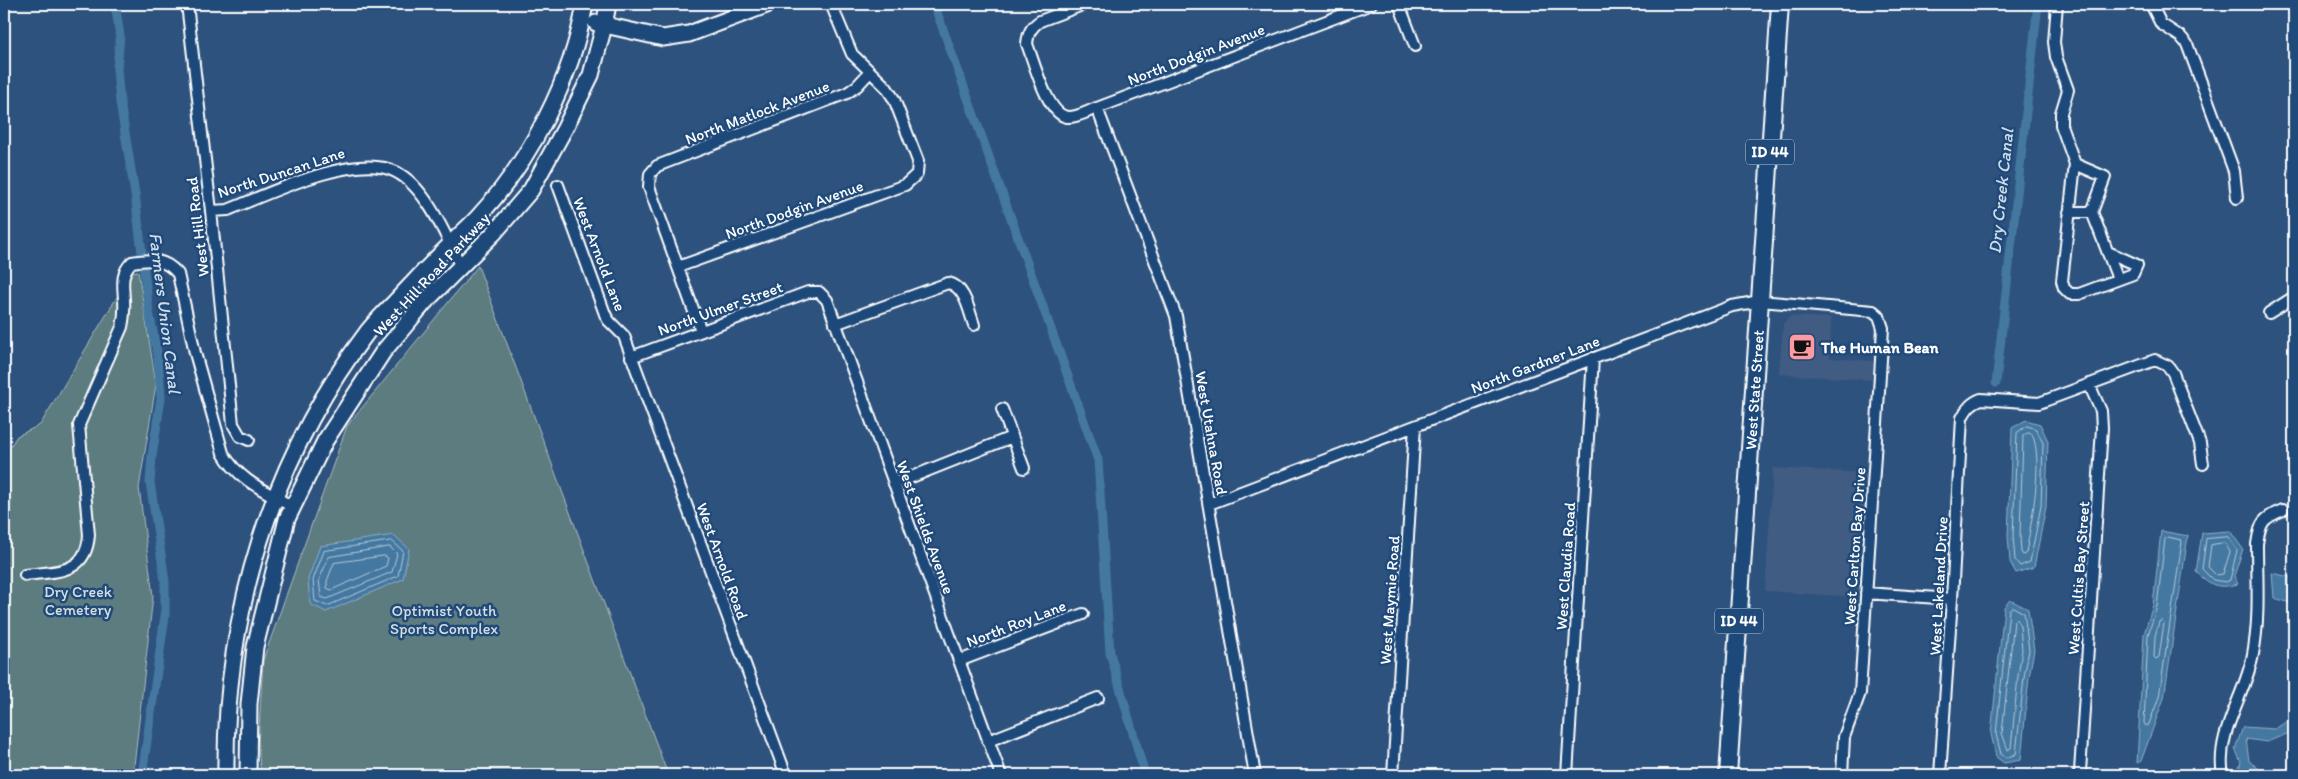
<svg xmlns="http://www.w3.org/2000/svg" width="2298" height="779" viewBox="0 0 2298 779" font-family="Itim,sans-serif">
	<style>
		.built { fill: #415c83 }
		.green { fill: #5b7b80; stroke: #adbdc0 }
		.water { fill: #4478a1; stroke: #8faec7 }
		.lines { fill: none; stroke-linecap: round; stroke-linejoin: round }
		.shore { stroke: #b4c9d9; stroke-width: 1 }
		.canal { stroke: #4478a1; stroke-width: 9 }
		.street-casing { stroke: #fff; stroke-width: 14 }
		.secondary-casing { stroke: #fff; stroke-width: 19 }
		.primary-casing { stroke: #fff; stroke-width: 20 }
		.street { stroke: #1f4a7a; stroke-width: 10 }
		.secondary { stroke: #1f4a7a; stroke-width: 15 }
		.primary { stroke: #1f4a7a; stroke-width: 16 }
		.labels { text-anchor: middle; stroke-width: 5; stroke-linejoin: round; paint-order: stroke }
		.shield { fill: #1f4a7a; stroke: #bcc9d7; stroke-width: 1 }
		.shield-label { font-size: 15px; font-weight: bold; fill: #fff }
		.street-label { font-size: 16px; fill: #fff; stroke: #1f4a7a }
		.poi-label { font-size: 16px; font-weight: bold; fill: #fff; stroke: #1f4a7a; text-anchor: start }
		.park-label { font-size: 16px; fill: #d6dedf; stroke: #1f4a7a }
		.water-label { font-size: 18px; font-style: italic; fill: #d0dde8; stroke: #1f4a7a }
	</style>
	<rect width="100%" height="100%" fill="#2e527e"/>
	<filter id="ink" filterUnits="userSpaceOnUse"><feTurbulence type="fractalNoise" baseFrequency=".02" numOctaves="2"/><feDisplacementMap in="SourceGraphic" scale="10" xChannelSelector="R" yChannelSelector="G"/><feConvolveMatrix kernelMatrix="1 2 1 2 8 2 1 2 1" color-interpolation-filters="sRGB"/></filter>
	<g filter="url(#ink)">
		<!-- built -->
		<path class="built" d="M1791,316L1831,318L1830,358L1873,361L1872,380L1779,374L1783,324Z
			M1773,468L1866,473L1858,597L1765,591Z"/>
		<!-- green -->
		<path class="green" d="M478,266L668,775H261L258,747L263,660L347,426Z
			M138,271L156,384L139,488L153,596L133,775H4V456L17,436L40,425L132,272Z"/>
		<!-- water -->
		<path class="water" d="M2026,420L2040,424L2048,441L2046,507L2034,567L2016,573L2010,562L2008,536L2012,428Z
			M2161,531L2188,536L2164,698L2141,761L2137,763L2144,634L2153,605Z
			M2230,531L2243,549L2234,576L2238,584C2217,589 2212,586 2196,572L2202,533Z
			M394,535L409,549L403,579L326,612L310,604L308,579L320,546Z
			M2272,573L2294,578V604L2274,598Z
			M2010,600L2028,609L2034,650L2029,677L2021,760L2004,763L1996,757L1991,734L2004,607Z
			M2294,706V731L2267,742L2246,739L2249,761L2259,769L2255,775H2236L2241,762L2235,749L2243,727L2275,729L2292,718Z"/>
		<g class="lines">
			<!-- shore -->
			<path class="shore" d="M2027,426L2036,429L2043,443L2041,506L2030,562L2020,566L2015,560L2013,536L2017,433Z
				M2028,433L2032,434C2044,460 2031,524 2026,553L2023,555L2021,552L2020,536L2023,436Z
				M2168,537L2181,540L2182,542L2159,697L2149,724L2146,726L2144,723L2148,635L2157,606L2165,539Z
				M2228,537L2237,550L2230,580L2226,582L2213,580L2202,569L2206,539Z
				M392,541L403,551L398,576L327,606L315,601L313,580L324,551Z
				M2225,543L2230,552L2223,574L2216,575L2208,567L2211,545Z
				M390,547L397,554L392,572L327,599L321,597L319,580L329,557Z
				M385,556L388,558L386,566L331,590L327,588V581L334,563Z
				M2013,607L2024,613L2029,650L2024,677L2016,754L2006,758L2001,754L1996,734L2009,610Z
				M2017,619L2020,626L2022,650L2018,676L2011,748L2008,750L2002,733L2014,621Z
				M2162,621L2164,623L2159,657L2156,659L2154,657L2155,636L2159,622Z"/>
			<!-- canal -->
			<path class="canal" d="M115,4L120,36L117,69L120,102L135,194L149,312L158,357L161,398L152,456L150,482L165,581V616L142,775
				M934,4L1098,460L1110,653L1145,775
				M1996,383L2038,4"/>
			<!-- street casing -->
			<g class="street-casing">
				<path id="street" d="M187,4L211,211L233,424L240,436L249,440
					M1085,4L1040,21C1031,27 1028,33 1027,44C1034,62 1047,114 1067,117C1077,118 1088,111 1097,108L1371,4
					M1399,4L1415,46
					M2057,4L2054,42L2056,57L2068,90L2061,113V125L2075,164L2062,281L2064,288L2070,294H2079L2133,274L2137,265L2108,252
					M2151,4L2161,24L2181,37L2187,44L2234,171L2237,198
					M1097,108L1176,316L1255,775
					M2075,164L2105,177L2092,212
					M558,185L605,314L608,320L624,336L786,775
					M211,211L228,210C268,194 356,151 396,172C426,187 446,236 460,265
					M2069,212H2092L2118,279
					M678,267L905,185L917,174L918,161L894,99L886,87L852,54L831,4
					M2269,313L2294,297
					M835,324L948,283C965,286 969,311 974,325
					M701,331L649,187L650,174L657,166L847,93L857,86L870,72
					M631,357L808,292H819L827,300L1001,775
					M1002,409L1024,468
					M894,484L1012,437
					M1209,504L1732,306L1760,301L1873,311L1879,316L1883,328L1860,693L1844,737L1842,775
					M25,575C56,571 86,575 89,535L79,425L122,327C123,322 124,317 124,311C126,294 117,276 132,262C150,259 165,258 178,274L195,353L223,453C238,480 267,492 293,507
					M1866,593L1952,599
					M959,661L1083,614
					M988,741L1098,698
					M1393,775L1415,426
					M1567,775L1593,358
					M1940,775L1952,599L1962,418C1967,408 1971,403 1981,399L2039,403L2155,360L2168,366L2173,373L2200,443L2203,464
					M2078,775L2080,772L2102,428L2101,411L2089,384
					M2223,775C2215,733 2246,695 2253,654C2260,618 2257,580 2257,544C2260,522 2263,518 2283,510"/>
			</g>
			<!-- secondary casing -->
			<g class="secondary-casing">
				<path id="secondary" d="M596,23L663,38L689,34L769,4
					M226,775C224,615 271,459 368,331C376,321 386,311 395,302C413,283 431,263 450,245C459,235 469,227 478,217C530,161 572,80 585,4
					M248,775L249,704L255,647L287,519L325,441L383,352L425,302L494,233L531,190L565,128L591,75L604,26L608,4"/>
			</g>
			<!-- primary casing -->
			<g class="primary-casing">
				<g id="primary">
					<path id="s1" d="M1728,775L1780,4"/>
				</g>
			</g>
			<!-- street -->
			<use href="#street" class="street"/>
			<!-- secondary -->
			<use href="#secondary" class="secondary"/>
			<!-- primary -->
			<use href="#primary" class="primary"/>
		</g>
	</g>
	<!-- icons -->
	<defs>
		<g id="cafe-square" transform="scale(1.4375)"><rect x="-9" y="-9" width="18" height="18" rx="4" fill="#ff9aa2" stroke="#1f4a7a"/><path d="M-5.5-4.5H6V0H3Q3 3.5 0 3.5H-2.5Q-5.5 3.5-5.5 0ZM3-3.2v2h1.7v-2ZM-6 4.5H4V6H-6Z" fill="#111"/></g>
	</defs>
	<g fill-rule="evenodd">
		<use href="#cafe-square" x="1802" y="347"/>
	</g>
	<g class="labels">
		<!-- shield labels -->
		<g class="shield">
			<rect x="1746" y="139.5" width="48" height="25" rx="4"/>
			<rect x="1715" y="608.5" width="48" height="25" rx="4"/>
		</g>
		<g class="shield-label">
			<text x="1770" y="157">ID 44</text>
			<text x="1739" y="626">ID 44</text>
		</g>
		<!-- street labels -->
		<g class="street-label">
			<text transform="translate(1196 54) rotate(-21)" y="6">North Dodgin Avenue</text>
			<text transform="translate(757 112) rotate(-21)" y="6">North Matlock Avenue</text>
			<text transform="translate(281 172) rotate(-18)" y="6">North Duncan Lane</text>
			<text transform="translate(794 209) rotate(-20)" y="6">North Dodgin Avenue</text>
			<text transform="translate(197 227) rotate(-97)" y="6">West Hill Road</text>
			<text transform="translate(600 254) rotate(69)" y="6">West Arnold Lane</text>
			<text transform="translate(431 274) rotate(-47)" y="6">West Hill Road Parkway</text>
			<text transform="translate(720 308) rotate(-20)" y="6">North Ulmer Street</text>
			<text transform="translate(1535 364) rotate(-21)" y="6">North Gardner Lane</text>
			<text dy="6" stroke="none"><textPath href="#s1" startOffset="386">West State Street</textPath></text>
			<text transform="translate(1212 433) rotate(80)" y="6">West Utahna Road</text>
			<text transform="translate(926 527) rotate(70)" y="6">West Shields Avenue</text>
			<text transform="translate(1854 546) rotate(-86)" y="6">West Carlton Bay Drive</text>
			<text transform="translate(723 561) rotate(70)" y="6">West Arnold Road</text>
			<text transform="translate(1565 566) rotate(-86)" y="6">West Claudia Road</text>
			<text transform="translate(2078 578) rotate(-86)" y="6">West Cultis Bay Street</text>
			<text transform="translate(1938 586) rotate(-87)" y="6">West Lakeland Drive</text>
			<text transform="translate(1389 600) rotate(-86)" y="6">West Maymie Road</text>
			<text transform="translate(1016 623) rotate(-21)" y="6">North Roy Lane</text>
		</g>
		<!-- poi labels -->
		<g class="poi-label">
			<text x="1821" y="353">The Human Bean</text>
		</g>
		<!-- park labels -->
		<g class="park-label">
			<text x="78" y="597">Dry Creek<tspan x="78" dy="18">Cemetery</tspan></text>
			<text x="444" y="616">Optimist Youth<tspan x="444" dy="18">Sports Complex</tspan></text>
		</g>
		<!-- water labels -->
		<g class="water-label">
			<text transform="translate(2001 191) rotate(-84)" y="6">Dry Creek Canal</text>
			<text transform="translate(165 313) rotate(83)" y="6">Farmers Union Canal</text>
		</g>
	</g>
	<!-- margin -->
	<rect width="2298" height="779" fill="none" stroke="#1f4a7a" stroke-width="20"/>
	<rect x="10" y="10" width="2278" height="759" fill="none" stroke="#fff" stroke-width="2" filter="url(#ink)"/>
</svg>
